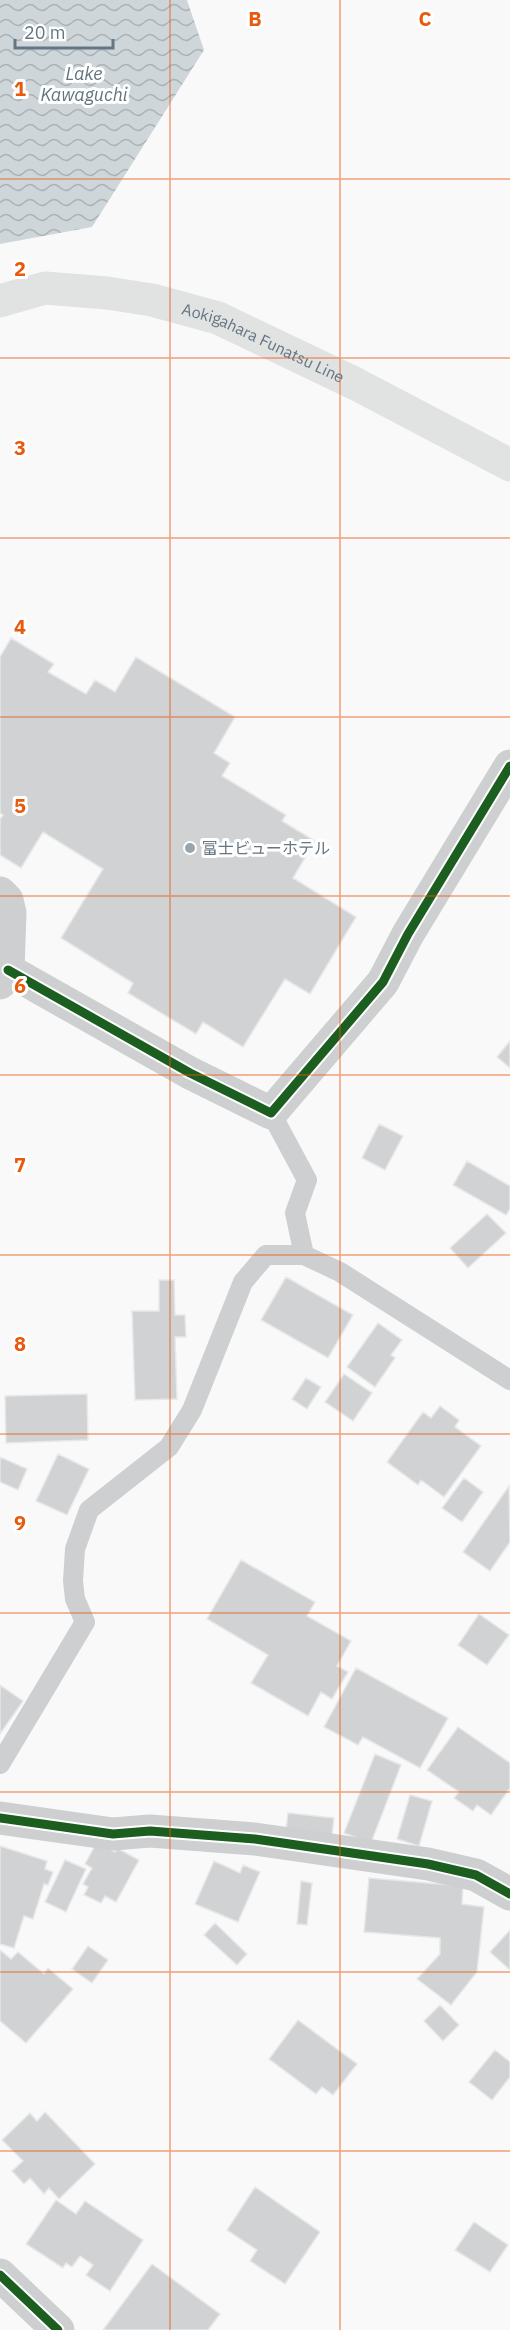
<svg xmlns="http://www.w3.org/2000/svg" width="510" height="2330" viewBox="0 0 510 2330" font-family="'IBM Plex Sans','Noto Sans JP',sans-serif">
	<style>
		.water { fill: url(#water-waves) }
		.building { fill: #d0d2d3; stroke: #e8e8e8; stroke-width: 1.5 }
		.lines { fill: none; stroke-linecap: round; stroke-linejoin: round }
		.service { stroke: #cecfd0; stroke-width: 20 }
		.minor { stroke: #cecfd0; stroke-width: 33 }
		.tertiary { stroke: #cecfd0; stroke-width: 33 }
		.secondary { stroke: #e1e2e2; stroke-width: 33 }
		.cycleway-casing { stroke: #fff; stroke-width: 13 }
		.cycleway { stroke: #1b5e20; stroke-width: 9 }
		.grid { fill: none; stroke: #e8590c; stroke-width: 1.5; stroke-opacity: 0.55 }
		.poi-dot { fill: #99a4ac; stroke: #fff; stroke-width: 2 }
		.labels { text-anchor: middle; stroke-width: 6; stroke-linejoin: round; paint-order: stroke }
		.street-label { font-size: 16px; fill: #657683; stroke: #fff }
		.poi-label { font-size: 16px; fill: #657683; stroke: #fff; text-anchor: start }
		.water-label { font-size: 18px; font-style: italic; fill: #60757c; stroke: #fff }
		.grid-label { font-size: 20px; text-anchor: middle; font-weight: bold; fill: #e8590c; stroke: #fff; stroke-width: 6; stroke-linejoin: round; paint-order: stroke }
	</style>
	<defs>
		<pattern id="water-waves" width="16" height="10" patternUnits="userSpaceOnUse" patternTransform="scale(1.5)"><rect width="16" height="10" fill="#ced6d9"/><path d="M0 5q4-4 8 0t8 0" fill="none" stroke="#abb2b5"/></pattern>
	</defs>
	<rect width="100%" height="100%" fill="#f9f9f9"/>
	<!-- water -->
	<path class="water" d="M0,0H187L204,50L92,227L0,244Z"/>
	<!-- building -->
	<path class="building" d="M11,638L54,664L48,672L86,694L95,680L115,692L136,657L235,717L214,753L230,763L222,776L286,815L282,821L315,841L293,878L356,917L310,994L285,979L243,1047L203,1022L196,1034L128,993L133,983L61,938L103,869L43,832L21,868L0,855V819L3,815L0,813V657Z
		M510,1041V1068L497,1057Z
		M379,1124L403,1136L385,1170L362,1158Z
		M467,1161L510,1186V1209L506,1215L453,1185Z
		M487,1214L506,1233L468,1268L450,1248Z
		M286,1277L353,1315L328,1358L261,1320Z
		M159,1280H174L175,1315H185L186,1337H175L177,1399L135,1400L132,1311H159Z
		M378,1323L402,1340L391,1355L395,1358L375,1387L347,1367Z
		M344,1374L372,1393L353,1421L325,1402Z
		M306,1378L321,1387L307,1409L292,1399Z
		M87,1394L88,1440L6,1443L5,1396Z
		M440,1406L459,1420L455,1427L481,1446L444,1497L421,1480L418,1485L387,1462L423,1412L431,1418Z
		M58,1454L89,1469L67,1515L36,1501Z
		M0,1457L27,1469L18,1490L0,1482Z
		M464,1478L483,1492L462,1522L442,1508Z
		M509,1486L510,1542L490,1571L463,1552Z
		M241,1560L315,1602L307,1616L351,1641L337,1666L348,1672L332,1699L321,1692L308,1716L251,1683L268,1655L207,1619Z
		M479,1614L509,1635L487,1665L458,1645Z
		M356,1668L448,1718L420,1768L363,1737L358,1745L324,1727Z
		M0,1685L23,1701L0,1734Z
		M458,1727L510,1763V1788L491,1815L477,1805L473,1811L454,1798L459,1792L427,1770Z
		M375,1754L401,1765L371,1843L344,1833Z
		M410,1795L432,1801L419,1846L397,1839Z
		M288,1813L334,1818L331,1843L285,1838Z
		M97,1842L115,1852L117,1848L139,1860L116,1902L105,1896L101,1903L84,1895L88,1887L83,1884L92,1868L85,1864Z
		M0,1846L47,1861L45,1869L53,1872L48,1885L44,1884L33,1919L24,1916L14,1948L0,1944Z
		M65,1860L86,1869L66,1912L45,1902Z
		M214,1861L240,1873L243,1865L260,1872L238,1922L195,1904Z
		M369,1878L463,1886L462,1904L484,1907L477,1972L451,2005L417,1979L440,1954V1938L364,1932Z
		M301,1881L312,1883L307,1925L297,1924Z
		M215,1923L247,1954L237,1965L204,1935Z
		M510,1930V1970L490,1952Z
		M88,1946L108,1960L92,1983L72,1969Z
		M0,1950L11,1959L18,1952L44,1974L48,1968L73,1989L26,2043L0,2021Z
		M440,2005L459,2025L443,2041L424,2021Z
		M298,2020L357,2064L333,2095L322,2087L316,2094L269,2059Z
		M495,2050L510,2062V2077L492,2100L469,2082Z
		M45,2112L95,2164L59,2199L49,2188L44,2194L30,2178L24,2184L12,2171L23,2161L2,2140L30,2113L37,2121Z
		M255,2187L320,2232L285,2284L250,2261L257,2250L227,2230Z
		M56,2200L76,2214L85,2201L143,2240L110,2291L86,2275L93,2265L80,2256L72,2267L66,2263L63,2268L26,2244Z
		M474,2222L508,2245L490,2272L455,2250Z
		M152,2264L220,2314L208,2330H103Z"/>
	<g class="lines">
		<!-- service -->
		<path class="service" d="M271,1113L307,1180L295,1213L304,1255L340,1272L510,1380
			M0,1764L85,1622L75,1599L73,1581L75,1549L89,1510L169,1447L192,1410L243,1282L266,1255H304"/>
		<!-- minor -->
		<path class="minor" d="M8,970L190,1073L271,1113L383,982L408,934L510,766
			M0,1818L113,1834L150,1831L255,1839L428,1864L476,1875L510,1894
			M0,2275L58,2330"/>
		<!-- tertiary -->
		<path class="tertiary" d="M0,893L7,900L10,913L8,970L0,983"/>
		<!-- secondary -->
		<path class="secondary" id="s1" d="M0,301L45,288L107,293L152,300L218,318L356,384L510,465"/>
		<!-- cycleway casing -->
		<g class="cycleway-casing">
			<path id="cycleway" d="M8,970L190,1073L271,1113L383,982L408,934L510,766
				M0,1818L113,1834L150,1831L255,1839L428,1864L476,1875L510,1894
				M0,2275L58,2330"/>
		</g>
		<!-- cycleway -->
		<use href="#cycleway" class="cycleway"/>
	</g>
	<!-- grid -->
	<path class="grid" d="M170,0V2330M340,0V2330M0,179H510M0,358H510M0,538H510M0,717H510M0,896H510M0,1075H510M0,1255H510M0,1434H510M0,1613H510M0,1792H510M0,1972H510M0,2151H510"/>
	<!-- markers -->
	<circle class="poi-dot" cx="190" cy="848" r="6"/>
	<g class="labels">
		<!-- street labels -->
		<g class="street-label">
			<text dy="6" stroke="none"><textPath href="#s1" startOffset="274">Aokigahara Funatsu Line</textPath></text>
		</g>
		<!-- poi labels -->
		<g class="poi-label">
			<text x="202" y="854">富士ビューホテル</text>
		</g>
		<!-- water labels -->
		<g class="water-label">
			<text x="84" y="80">Lake<tspan x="84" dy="21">Kawaguchi</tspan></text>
		</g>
	</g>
	<g class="grid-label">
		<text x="255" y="26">B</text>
		<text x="425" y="26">C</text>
		<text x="20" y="96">1</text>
		<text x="20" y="276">2</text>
		<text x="20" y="455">3</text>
		<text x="20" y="634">4</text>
		<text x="20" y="813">5</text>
		<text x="20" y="993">6</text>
		<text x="20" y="1172">7</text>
		<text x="20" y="1351">8</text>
		<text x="20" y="1530">9</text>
	</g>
	<!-- scale -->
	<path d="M15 39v9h98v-9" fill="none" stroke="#657683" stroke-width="3"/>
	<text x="24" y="39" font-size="18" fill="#657683" stroke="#ffffff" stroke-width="4.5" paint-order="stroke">20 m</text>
</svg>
